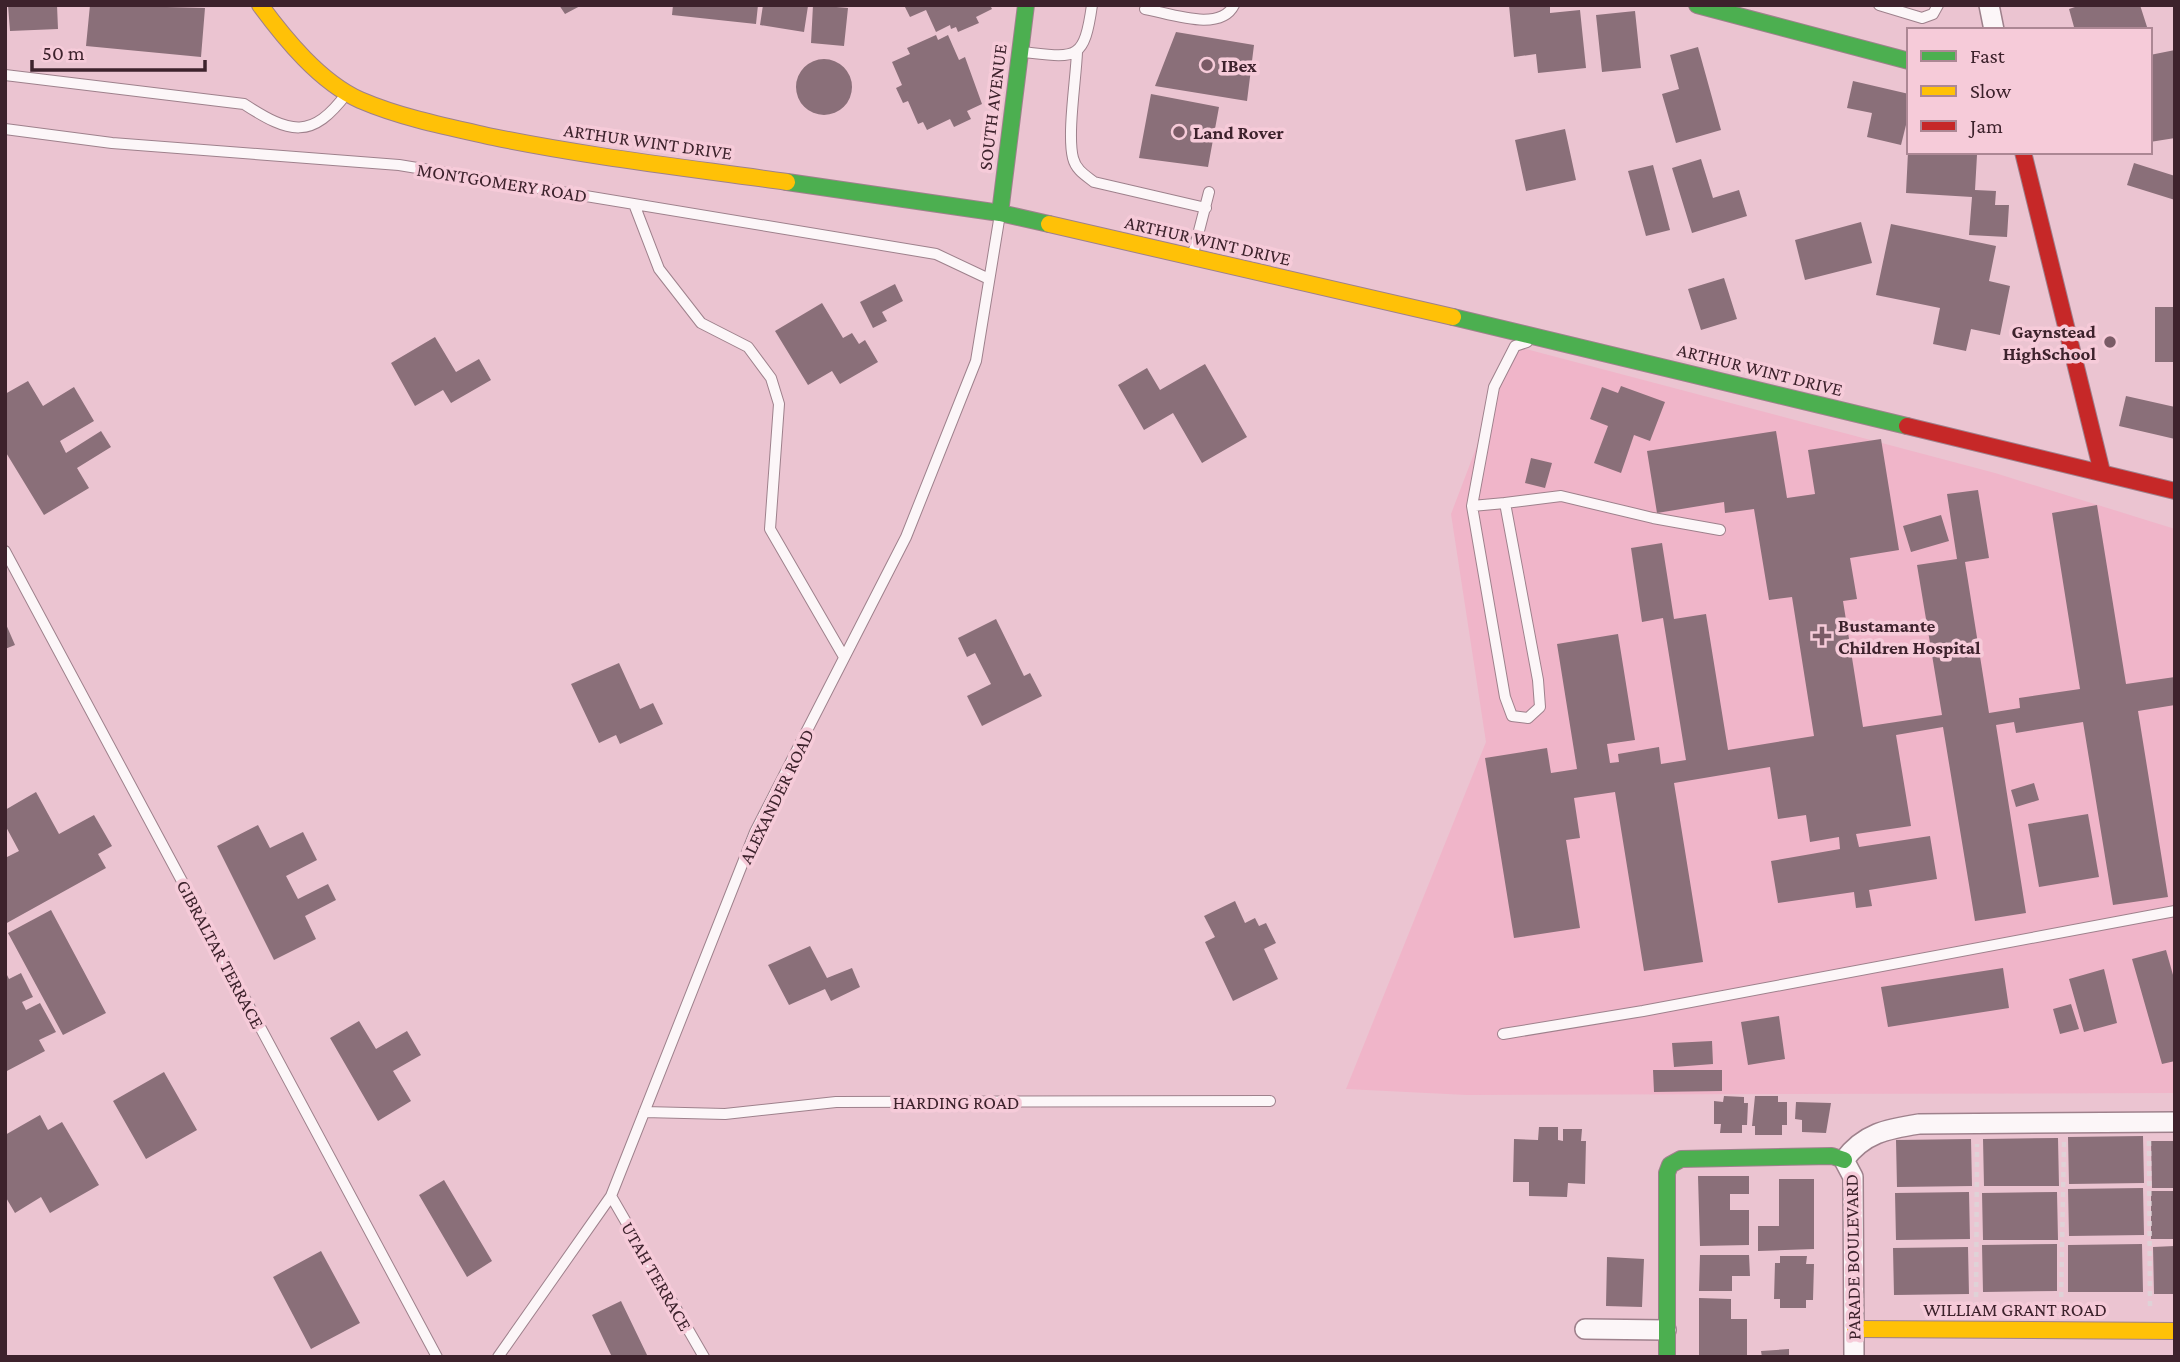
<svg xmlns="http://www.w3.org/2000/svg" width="2180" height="1362" viewBox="0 0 2180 1362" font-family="'Crimson Pro',serif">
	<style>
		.built { fill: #f0b5c9 }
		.building { fill: #8a6f79 }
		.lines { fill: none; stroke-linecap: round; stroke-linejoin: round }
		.lane-casing { stroke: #9e818c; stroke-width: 12 }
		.street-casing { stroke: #9e818c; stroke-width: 22 }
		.fast-casing { stroke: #9e818c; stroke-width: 18 }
		.slow-casing { stroke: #9e818c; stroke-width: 18 }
		.jam-casing { stroke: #9e818c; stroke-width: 18 }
		.path { stroke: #dfd2d7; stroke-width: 4.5; stroke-dasharray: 5 5; stroke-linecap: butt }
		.lane { stroke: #fcf6f8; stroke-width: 10 }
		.street { stroke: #fcf6f8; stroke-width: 19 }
		.fast { stroke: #4caf50; stroke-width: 16 }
		.slow { stroke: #ffc107; stroke-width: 16 }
		.jam { stroke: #c62828; stroke-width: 16 }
		.poi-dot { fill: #7a5b66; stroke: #f6cbd9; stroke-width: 2.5 }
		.labels { text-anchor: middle; stroke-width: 7; stroke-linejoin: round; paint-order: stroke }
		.poi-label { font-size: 19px; font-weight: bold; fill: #3d222c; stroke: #f6cbd9; text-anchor: start }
		.street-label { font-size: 19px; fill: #3d222c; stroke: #f6cbd9 }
	</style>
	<rect width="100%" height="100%" fill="#ebc4d1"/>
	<!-- built -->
	<path class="built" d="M1515,346L1995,473L2175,529V1093L1467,1095L1346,1089L1486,742L1451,514Z"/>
	<!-- building -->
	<path class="building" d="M8,5H57L58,29L10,31Z
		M90,5L205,8L201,57L86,46Z
		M559,5H582L565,14Z
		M673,5H758L756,24L672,15Z
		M763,5L808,6L804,32L760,25Z
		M813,5L848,8L844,46L811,43Z
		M904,5H990L992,9L976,17L979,23L958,32L956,27L951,29L950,25L936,32L926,10L910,17Z
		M1509,5H1550V13L1580,10L1586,68L1538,73L1536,54L1514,57Z
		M2081,5H2140L2148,30H2067L2074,27L2069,9Z
		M1635,11L1641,68L1602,72L1596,15Z
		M1176,32L1254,45L1247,101L1155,86Z
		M936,35L938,40L948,35L959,60L965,57L982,104L967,111L971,119L954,127L950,119L927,130L923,122L918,124L908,101L903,103L896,88L902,85L892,62L910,54L907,48Z
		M1698,47L1721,130L1676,143L1662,94L1679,89L1670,55Z
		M2175,50V138L2150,142V55Z
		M796 87a28 28 0 1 1 56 0a28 28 0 1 1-56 0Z
		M1853,81L1909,94V113L1901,145L1867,137L1872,113L1847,108Z
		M1151,94L1219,107L1208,167L1139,158Z
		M1565,129L1576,180L1526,191L1515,140Z
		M1908,152L1977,155L1975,190L1996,191L1995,205H2009L2007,237L1969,235L1972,197L1906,193Z
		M1701,159L1713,198L1739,190L1747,216L1692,233L1672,168Z
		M2134,163L2175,176V200L2127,185Z
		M1653,165L1670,230L1646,236L1628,171Z
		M1861,222L1872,263L1805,280L1795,240Z
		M1891,224L1996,246L1989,281L2010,286L2000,335L1971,329L1966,351L1933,344L1940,308L1876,295Z
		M1724,278L1737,319L1701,330L1688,289Z
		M895,284L903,301L882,312L887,321L873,328L860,302Z
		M822,303L843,338L852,333L859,344L865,340L878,362L840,384L832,371L808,385L775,331Z
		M2155,307H2175V362H2155Z
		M435,337L456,372L479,359L491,380L451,403L443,390L415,406L391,363Z
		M1205,364L1247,437L1202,463L1173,413L1144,430L1118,385L1147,368L1160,390Z
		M28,381L43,406L74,387L94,421L60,441L66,453L101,431L111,447L77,468L89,488L44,515L5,451V394Z
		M1621,386L1665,402L1650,441L1634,435L1621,473L1594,463L1608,426L1590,419L1602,387L1618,393Z
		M2126,396L2175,407V439L2119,426Z
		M1776,431L1787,498L1815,494L1808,450L1881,439L1899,550L1850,558L1857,599L1843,601L1863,727L1942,715L1917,565L1957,559L1947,494L1978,490L1989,558L1965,562L1989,713L2020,708L2019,698L2080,689L2052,513L2097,505L2126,684L2175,677V705L2138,711L2168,897L2113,905L2083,722L2016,733L2014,722L1996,725L2026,913L1975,921L1943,727L1896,735L1911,826L1856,834L1859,847L1930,836L1937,879L1869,890L1872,906L1856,908L1854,892L1778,903L1771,861L1840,849L1839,837L1810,842L1806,815L1778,819L1770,767L1674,783L1703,962L1644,971L1615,792L1574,798L1580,838L1566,840L1580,928L1514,938L1485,758L1547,748L1551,773L1577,769L1557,644L1618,634L1635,740L1607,744L1610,763L1619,762L1618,754L1659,747L1661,764L1686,760L1663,618L1642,622L1631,548L1662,543L1674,619L1706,614L1728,750L1814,736L1792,597L1769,600L1754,509L1725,513L1724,502L1657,513L1647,451Z
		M1531,458L1552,463L1545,488L1525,483Z
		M1941,515L1949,541L1911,552L1903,526Z
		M996,619L1024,676L1030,673L1042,696L982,726L967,696L991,684L975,653L967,657L958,638Z
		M5,622L15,645L5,649Z
		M619,663L640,709L653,703L663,724L620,744L616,735L599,743L571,684Z
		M2034,783L2039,800L2016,807L2011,790Z
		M36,792L59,834L94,815L112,846L98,854L106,868L5,924V858L19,851L5,825V810Z
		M2088,814L2099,877L2039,887L2028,824Z
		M258,825L270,848L303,832L317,860L286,876L298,899L328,884L336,900L305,916L316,939L274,960L217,846Z
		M1235,901L1245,923L1255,918L1259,926L1266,923L1276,943L1264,949L1278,979L1233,1001L1205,942L1215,937L1204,916Z
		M51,910L106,1013L63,1035L8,933Z
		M810,946L827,978L852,968L860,987L831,1001L825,989L789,1005L768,965Z
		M2166,950L2175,982V1061L2162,1064L2132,959Z
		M2003,968L2009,1008L1888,1027L1881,987Z
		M2104,969L2117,1023L2084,1032L2069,979Z
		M5,971L9,979L21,973L33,997L22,1002L26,1010L40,1003L56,1032L39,1040L45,1051L5,1072Z
		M2071,1004L2079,1029L2060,1034L2053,1009Z
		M1779,1016L1785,1059L1748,1065L1741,1022Z
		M359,1021L376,1049L407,1031L421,1055L393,1071L411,1101L378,1121L330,1038Z
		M1712,1041L1713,1064L1674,1067L1672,1043Z
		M1653,1070H1722V1091L1654,1092Z
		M164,1072L197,1130L146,1159L113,1101Z
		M1724,1096L1744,1097V1103H1748L1747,1125H1742V1133H1720L1721,1124H1714V1101L1723,1102Z
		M1755,1096H1778V1102H1787V1125H1782V1135H1755V1126H1752Z
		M1796,1102L1831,1103L1826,1133L1802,1132V1120L1795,1119Z
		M40,1115L48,1130L62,1122L99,1185L50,1213L41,1197L15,1213L5,1196V1135Z
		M1539,1127H1558V1140L1563,1141V1129H1582L1581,1141H1586L1585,1184L1568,1183L1567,1197L1529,1196V1182H1513L1514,1139L1538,1140Z
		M2143,1136L2144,1183L2069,1184L2068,1137Z
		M2058,1138L2059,1186H1984L1983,1139Z
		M1971,1139L1972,1186L1897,1187L1896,1140Z
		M2151,1141H2175V1188H2152Z
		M1698,1176H1749V1194H1730V1210H1749V1245L1700,1246Z
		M1779,1179H1814V1249L1758,1251V1226H1779Z
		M444,1180L492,1261L467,1277L419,1195Z
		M2143,1188L2144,1235L2069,1236L2068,1189Z
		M2151,1191H2175V1239H2151Z
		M1969,1192L1970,1239L1896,1240L1895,1193Z
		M2057,1192L2058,1240H1983L1982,1193Z
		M2057,1244V1291L1983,1292L1982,1245Z
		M2142,1244L2143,1292H2068V1245Z
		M2175,1246V1294H2154L2153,1247Z
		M1968,1247L1969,1294L1894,1295L1893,1248Z
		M321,1251L360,1323L311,1349L273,1277Z
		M1700,1255H1749L1750,1276H1732V1291H1699Z
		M1780,1256H1807L1806,1264H1814L1813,1300H1806V1308H1780V1299H1774L1775,1263H1780Z
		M1607,1257L1644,1259L1642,1307L1606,1306Z
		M1699,1298L1731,1299V1319H1747V1357H1699Z
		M621,1301L648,1357H612L592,1315Z
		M1789,1349V1357H1762L1761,1351Z"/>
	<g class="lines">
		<!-- lane casing -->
		<g class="lane-casing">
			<path id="lane" d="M1879,5L1922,18L1933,14L1938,5
				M1145,9C1169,13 1220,33 1234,5
				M1023,52C1076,58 1084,62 1092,5
				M1077,52C1076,79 1067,134 1073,158C1076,170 1085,175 1094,182L1206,208
				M5,75L244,104C290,134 312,140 347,93
				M5,129L112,143L399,165L936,254L989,279
				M634,204L659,269L701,323L748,347L771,378L779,404L770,529L844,657
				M1193,254L1209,192
				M1527,342L1515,346L1494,387L1472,506L1505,697L1512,716L1528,718L1540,707L1538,680L1505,503L1561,496L1653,518L1720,530
				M1472,506L1505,503
				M5,551L437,1357
				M1503,1034L1643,1011L2175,911
				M644,1112L725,1114L836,1102L1270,1101
				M611,1196L704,1357
				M498,1357L611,1196L755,832L906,537L976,361L1000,214"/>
		</g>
		<!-- street casing -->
		<g class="street-casing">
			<path id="street" d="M1989,5L1994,30
				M1585,1329L1666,1330
				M1854,1357L1853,1177L1844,1160C1864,1133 1887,1129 1919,1124L2175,1122"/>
		</g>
		<!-- fast casing -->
		<g class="fast-casing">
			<path id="fast" d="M1697,5L1909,61
				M787,182L1000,213L1049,224
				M1000,213L1026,5
				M1453,317L1907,426
				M1667,1357V1173L1670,1165L1681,1159L1832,1156L1844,1160"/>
		</g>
		<!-- slow casing -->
		<g class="slow-casing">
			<path id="slow" d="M260,5C285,39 320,82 360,100C402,118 448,127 493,137C590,157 689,168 787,182
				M1049,224L1453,317
				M1855,1329L2175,1331"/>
		</g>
		<!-- jam casing -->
		<g class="jam-casing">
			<path id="jam" d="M2023,152L2102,472
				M1907,426L2175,491"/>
		</g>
		<!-- path -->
		<path class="path" d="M2149,1141L2150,1307
			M1976,1307L1977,1144
			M2061,1307L2064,1141"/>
		<!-- lane -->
		<use href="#lane" class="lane"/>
		<!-- street -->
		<use href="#street" class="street"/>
		<!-- fast -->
		<use href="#fast" class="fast"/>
		<!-- slow -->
		<use href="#slow" class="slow"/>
		<!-- jam -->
		<use href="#jam" class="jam"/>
	</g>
	<!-- markers -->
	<g class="poi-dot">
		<circle cx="1207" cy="65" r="7"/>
		<circle cx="1179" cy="132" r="7"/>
		<circle cx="2110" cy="342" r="7"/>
		<path d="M1818.5 625.5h7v7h7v7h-7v7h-7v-7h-7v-7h7z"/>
	</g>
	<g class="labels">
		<!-- poi labels -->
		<g class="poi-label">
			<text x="1221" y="72">IBex</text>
			<text x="1193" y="139">Land Rover</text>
			<text x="2096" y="338" text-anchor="end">Gaynstead<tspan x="2096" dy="22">HighSchool</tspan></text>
			<text x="1838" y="632">Bustamante<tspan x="1838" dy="22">Children Hospital</tspan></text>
		</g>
		<!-- street labels -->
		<g class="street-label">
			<text transform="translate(992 107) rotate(-83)" y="7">SOUTH AVENUE</text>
			<text transform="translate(648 141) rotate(8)" y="7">ARTHUR WINT DRIVE</text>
			<text transform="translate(502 182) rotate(9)" y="7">MONTGOMERY ROAD</text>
			<text transform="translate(1208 240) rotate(13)" y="7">ARTHUR WINT DRIVE</text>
			<text transform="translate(1760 369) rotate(14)" y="7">ARTHUR WINT DRIVE</text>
			<text transform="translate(776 796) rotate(-64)" y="7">ALEXANDER ROAD</text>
			<text transform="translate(221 954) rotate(62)" y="7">GIBRALTAR TERRACE</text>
			<text x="956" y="1109">HARDING ROAD</text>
			<text transform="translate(1852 1257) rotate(-91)" y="7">PARADE BOULEVARD</text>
			<text transform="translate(657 1276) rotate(60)" y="7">UTAH TERRACE</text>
			<text x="2015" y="1316">WILLIAM GRANT ROAD</text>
		</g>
	</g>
	<!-- border -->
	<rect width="2180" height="1362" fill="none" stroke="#3d222c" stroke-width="14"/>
	<!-- legend -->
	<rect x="1907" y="28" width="245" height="126" fill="#f6cbd9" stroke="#ac8794" stroke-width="2"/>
	<rect x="1921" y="51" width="35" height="10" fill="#4caf50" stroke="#ac8794" stroke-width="2"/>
	<text x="1970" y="63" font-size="21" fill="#3d222c">Fast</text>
	<rect x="1921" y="86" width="35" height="10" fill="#ffc107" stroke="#ac8794" stroke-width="2"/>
	<text x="1970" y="98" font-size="21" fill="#3d222c">Slow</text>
	<rect x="1921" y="121" width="35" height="10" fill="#c62828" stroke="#ac8794" stroke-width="2"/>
	<text x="1970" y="133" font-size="21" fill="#3d222c">Jam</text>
	<!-- scale -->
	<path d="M32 60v10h173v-10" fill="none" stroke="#3d222c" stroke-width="3.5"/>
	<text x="42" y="60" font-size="21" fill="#3d222c" stroke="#f6cbd9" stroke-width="5" paint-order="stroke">50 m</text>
</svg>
